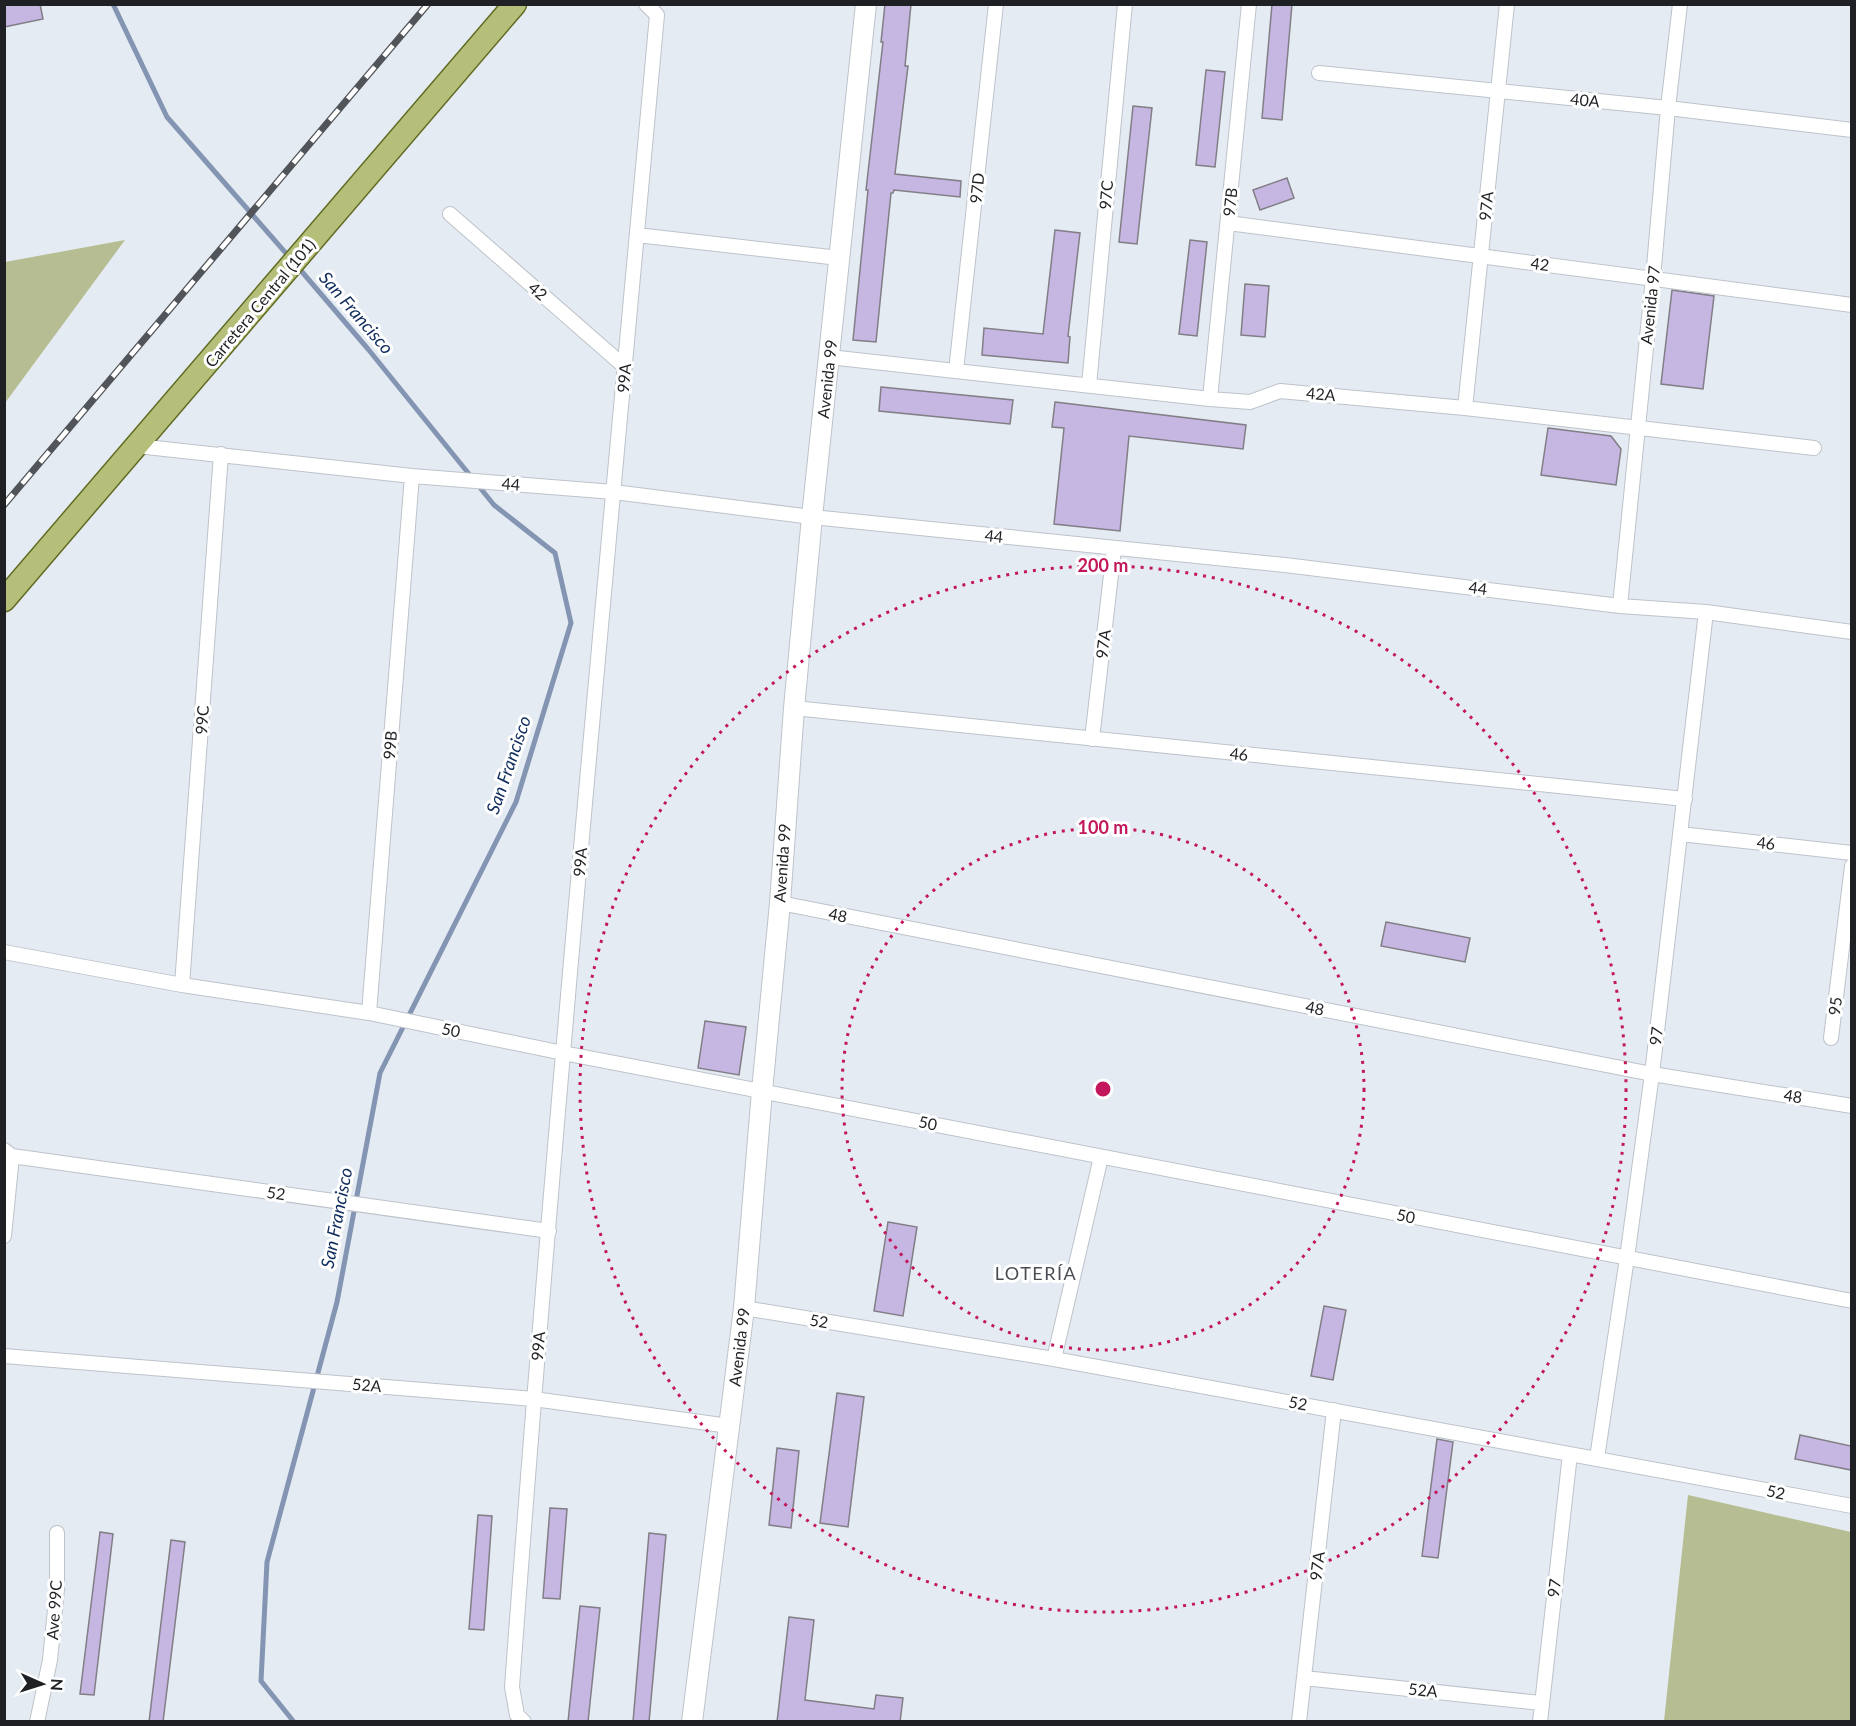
<svg xmlns="http://www.w3.org/2000/svg" width="1856" height="1726" viewBox="0 0 1856 1726" font-family="Lato,sans-serif">
	<style>
		.green { fill: #b6bd92 }
		.lines { fill: none; stroke-linecap: round; stroke-linejoin: round }
		.stream { stroke: #8395b2; stroke-width: 5 }
		.building { fill: #c6b6e2; stroke: #817e86; stroke-width: 1.5 }
		.street-casing { stroke: #bec3ca; stroke-width: 16 }
		.secondary-casing { stroke: #bec3ca; stroke-width: 22 }
		.primary-casing { stroke: #616b22; stroke-width: 25 }
		.street { stroke: #fff; stroke-width: 14 }
		.secondary { stroke: #fff; stroke-width: 20 }
		.primary { stroke: #b6bf7a; stroke-width: 22 }
		.rail-casing { stroke: #515458; stroke-width: 7 }
		.rail { stroke: #fff; stroke-width: 4.5; stroke-dasharray: 14; stroke-linecap: butt }
		.ring { fill: none; stroke: #c2185b; stroke-width: 3; stroke-dasharray: 3 6 }
		.labels { text-anchor: middle; stroke-width: 6; stroke-linejoin: round; paint-order: stroke }
		.street-label { font-size: 16px; fill: #1e2023; stroke: #fff }
		.water-label { font-size: 18px; font-style: italic; fill: #0e2c5c; stroke: #fff }
		.neighbourhood-label { font-size: 18px; letter-spacing: 1.5px; fill: #494d53; stroke: #fff }
		.centre { fill: #c2185b; stroke: #fff; stroke-width: 3 }
		.ring-label { font-size: 18px; text-anchor: middle; font-weight: bold; fill: #c2185b; stroke: #fff; stroke-width: 6; stroke-linejoin: round; paint-order: stroke }
	</style>
	<rect width="100%" height="100%" fill="#e5ebf2"/>
	<!-- green -->
	<path class="green" d="M125,240L5,403V262Z
		M1688,1495L1851,1532V1721H1664Z"/>
	<g class="lines">
		<!-- stream -->
		<path class="stream" d="M113,4L167,117L291,259
			M294,1722L261,1681L267,1562L337,1302L380,1073L516,802L571,623L555,553L494,505L368,349L297,266"/>
	</g>
	<!-- building -->
	<path class="building" d="M4,4H40L43,19L4,27Z
		M885,4H911L905,66H908L895,174L961,181L960,197L894,190L893,193H891L876,342L853,340L868,190H866L883,42H881Z
		M1272,4H1292L1282,120L1262,118Z
		M1206,70L1225,72L1215,167L1196,165Z
		M1133,106L1152,108L1137,244L1119,242Z
		M1287,178L1294,198L1260,210L1253,190Z
		M1055,230L1080,233L1068,336L1070,337L1068,363L982,355L984,328L1043,334Z
		M1190,240L1207,242L1197,336L1179,334Z
		M1245,284L1269,286L1265,337L1241,335Z
		M1672,290L1714,296L1703,389L1661,384Z
		M881,387L1013,400L1010,424L879,411Z
		M1055,402L1246,425L1243,449L1129,436L1120,531L1054,524L1064,428L1052,427Z
		M1548,428L1611,436L1621,449L1616,485L1541,475Z
		M1386,922L1470,938L1465,962L1381,946Z
		M705,1021L746,1027L739,1075L698,1068Z
		M888,1222L917,1227L903,1316L874,1311Z
		M1324,1306L1346,1310L1333,1380L1311,1376Z
		M837,1393L864,1397L848,1527L820,1523Z
		M1800,1435L1851,1446V1470L1795,1459Z
		M1437,1439L1453,1442L1438,1558L1422,1556Z
		M777,1448L799,1451L791,1528L769,1525Z
		M550,1508L567,1509L560,1599L543,1598Z
		M478,1515L492,1516L484,1630L469,1629Z
		M100,1532L113,1534L94,1695L80,1694Z
		M649,1533L666,1535L649,1722H633Z
		M171,1540L185,1542L163,1722H149Z
		M580,1606L600,1608L588,1722H568Z
		M789,1617L814,1620L805,1700L874,1709L876,1695L903,1698L900,1722H777Z"/>
	<g class="lines">
		<!-- street casing -->
		<g class="street-casing">
			<path id="street" d="M1319,73L1668,108L1852,130
				M450,214L625,367
				M1228,223L1852,305
				M637,235L839,258
				M829,357L1210,399L1250,402L1280,391L1465,408L1814,448
				M956,371L996,4
				M1089,385L1125,4
				M1210,399L1249,4
				M1465,408L1507,4
				M137,446L412,476L614,492L812,517L1285,565L1620,606L1706,612L1852,632
				M1620,606L1653,278L1668,108L1680,4
				M794,708L1685,799
				M1092,739L1114,549
				M1680,834L1852,853
				M780,903L1652,1074L1852,1106
				M4,952L182,985L369,1013L563,1053L1852,1301
				M182,985L221,454
				M369,1013L412,476
				M1831,1038L1852,866
				M4,1150L12,1156L549,1231
				M4,1236L12,1156
				M744,1308L1054,1359L1852,1506
				M4,1356L534,1399L729,1426
				M1054,1359L1101,1157
				M1597,1458L1627,1258L1652,1074L1706,612
				M1304,1678L1541,1703
				M37,1722L50,1660L57,1589V1533
				M524,1722L517,1715L512,1687C553,1129 606,572 657,15L646,4
				M1299,1722L1334,1410
				M1540,1722L1570,1454"/>
		</g>
		<!-- secondary casing -->
		<g class="secondary-casing">
			<path id="secondary" d="M692,1722L744,1308L762,1091L780,903L794,708L812,517L866,4"/>
		</g>
		<!-- primary casing -->
		<g class="primary-casing">
			<path id="primary" d="M4,600L515,4"/>
		</g>
		<!-- street -->
		<use href="#street" class="street"/>
		<!-- secondary -->
		<use href="#secondary" class="secondary"/>
		<!-- primary -->
		<use href="#primary" class="primary"/>
		<!-- rail casing -->
		<g class="rail-casing">
			<path id="rail" d="M4,505L428,4"/>
		</g>
		<!-- rail -->
		<use href="#rail" class="rail"/>
	</g>
	<!-- distance rings -->
	<g class="ring">
		<circle cx="1103" cy="1089" r="261"/>
		<circle cx="1103" cy="1089" r="523"/>
	</g>
	<g class="labels">
		<!-- street labels -->
		<g class="street-label">
			<text transform="translate(1585 100) rotate(6)" y="6">40A</text>
			<text transform="translate(977 188) rotate(-84)" y="6">97D</text>
			<text transform="translate(1106 195) rotate(-85)" y="6">97C</text>
			<text transform="translate(1230 202) rotate(-84)" y="6">97B</text>
			<text transform="translate(1486 206) rotate(-84)" y="6">97A</text>
			<text transform="translate(1540 264) rotate(7)" y="6">42</text>
			<text transform="translate(538 291) rotate(41)" y="6">42</text>
			<text transform="translate(260 303) rotate(-50)" y="6">Carretera Central (101)</text>
			<text transform="translate(1650 305) rotate(-84)" y="6">Avenida 97</text>
			<text transform="translate(624 378) rotate(-85)" y="6">99A</text>
			<text transform="translate(827 379) rotate(-84)" y="6">Avenida 99</text>
			<text transform="translate(1321 394) rotate(5)" y="6">42A</text>
			<text transform="translate(511 484) rotate(4)" y="6">44</text>
			<text transform="translate(994 536) rotate(6)" y="6">44</text>
			<text transform="translate(1478 588) rotate(7)" y="6">44</text>
			<text transform="translate(1103 644) rotate(-83)" y="6">97A</text>
			<text transform="translate(202 720) rotate(-86)" y="6">99C</text>
			<text transform="translate(390 745) rotate(-85)" y="6">99B</text>
			<text transform="translate(1239 754) rotate(6)" y="6">46</text>
			<text transform="translate(1766 843) rotate(6)" y="6">46</text>
			<text transform="translate(580 862) rotate(-85)" y="6">99A</text>
			<text transform="translate(782 863) rotate(-86)" y="6">Avenida 99</text>
			<text transform="translate(838 915) rotate(11)" y="6">48</text>
			<text transform="translate(1835 1006) rotate(-83)" y="6">95</text>
			<text transform="translate(1315 1008) rotate(11)" y="6">48</text>
			<text transform="translate(451 1030) rotate(12)" y="6">50</text>
			<text transform="translate(1656 1036) rotate(-83)" y="6">97</text>
			<text transform="translate(1793 1096) rotate(9)" y="6">48</text>
			<text transform="translate(928 1123) rotate(11)" y="6">50</text>
			<text transform="translate(276 1193) rotate(8)" y="6">52</text>
			<text transform="translate(1406 1216) rotate(11)" y="6">50</text>
			<text transform="translate(819 1321) rotate(9)" y="6">52</text>
			<text transform="translate(538 1346) rotate(-85)" y="6">99A</text>
			<text transform="translate(739 1347) rotate(-83)" y="6">Avenida 99</text>
			<text transform="translate(367 1385) rotate(5)" y="6">52A</text>
			<text transform="translate(1298 1403) rotate(10)" y="6">52</text>
			<text transform="translate(1776 1492) rotate(11)" y="6">52</text>
			<text transform="translate(1317 1566) rotate(-83)" y="6">97A</text>
			<text transform="translate(1554 1588) rotate(-83)" y="6">97</text>
			<text transform="translate(54 1610) rotate(-86)" y="6">Ave 99C</text>
			<text transform="translate(1423 1690) rotate(6)" y="6">52A</text>
		</g>
		<!-- water labels -->
		<g class="water-label">
			<text transform="translate(356 313) rotate(49)" y="6">San Francisco</text>
			<text transform="translate(509 765) rotate(-71)" y="6">San Francisco</text>
			<text transform="translate(337 1218) rotate(-79)" y="6">San Francisco</text>
		</g>
		<!-- neighbourhood labels -->
		<g class="neighbourhood-label">
			<text x="1036" y="1280">LOTERÍA</text>
		</g>
	</g>
	<circle cx="1103" cy="1089" r="9" class="centre"/>
	<g class="ring-label">
		<text x="1103" y="572">200 m</text>
		<text x="1103" y="834">100 m</text>
	</g>
	<!-- border -->
	<rect width="1856" height="1726" fill="none" stroke="#1e2023" stroke-width="12"/>
	<!-- north arrow -->
	<g transform="translate(42 1684) rotate(93)" stroke="#ffffff" stroke-width="4.5" paint-order="stroke">
	<path d="M0-4.5L10 22L0 15L-10 22Z" fill="#1e2023"/>
	<text y="-9" font-size="16" font-weight="bold" text-anchor="middle" fill="#1e2023">N</text>
	</g>
</svg>
